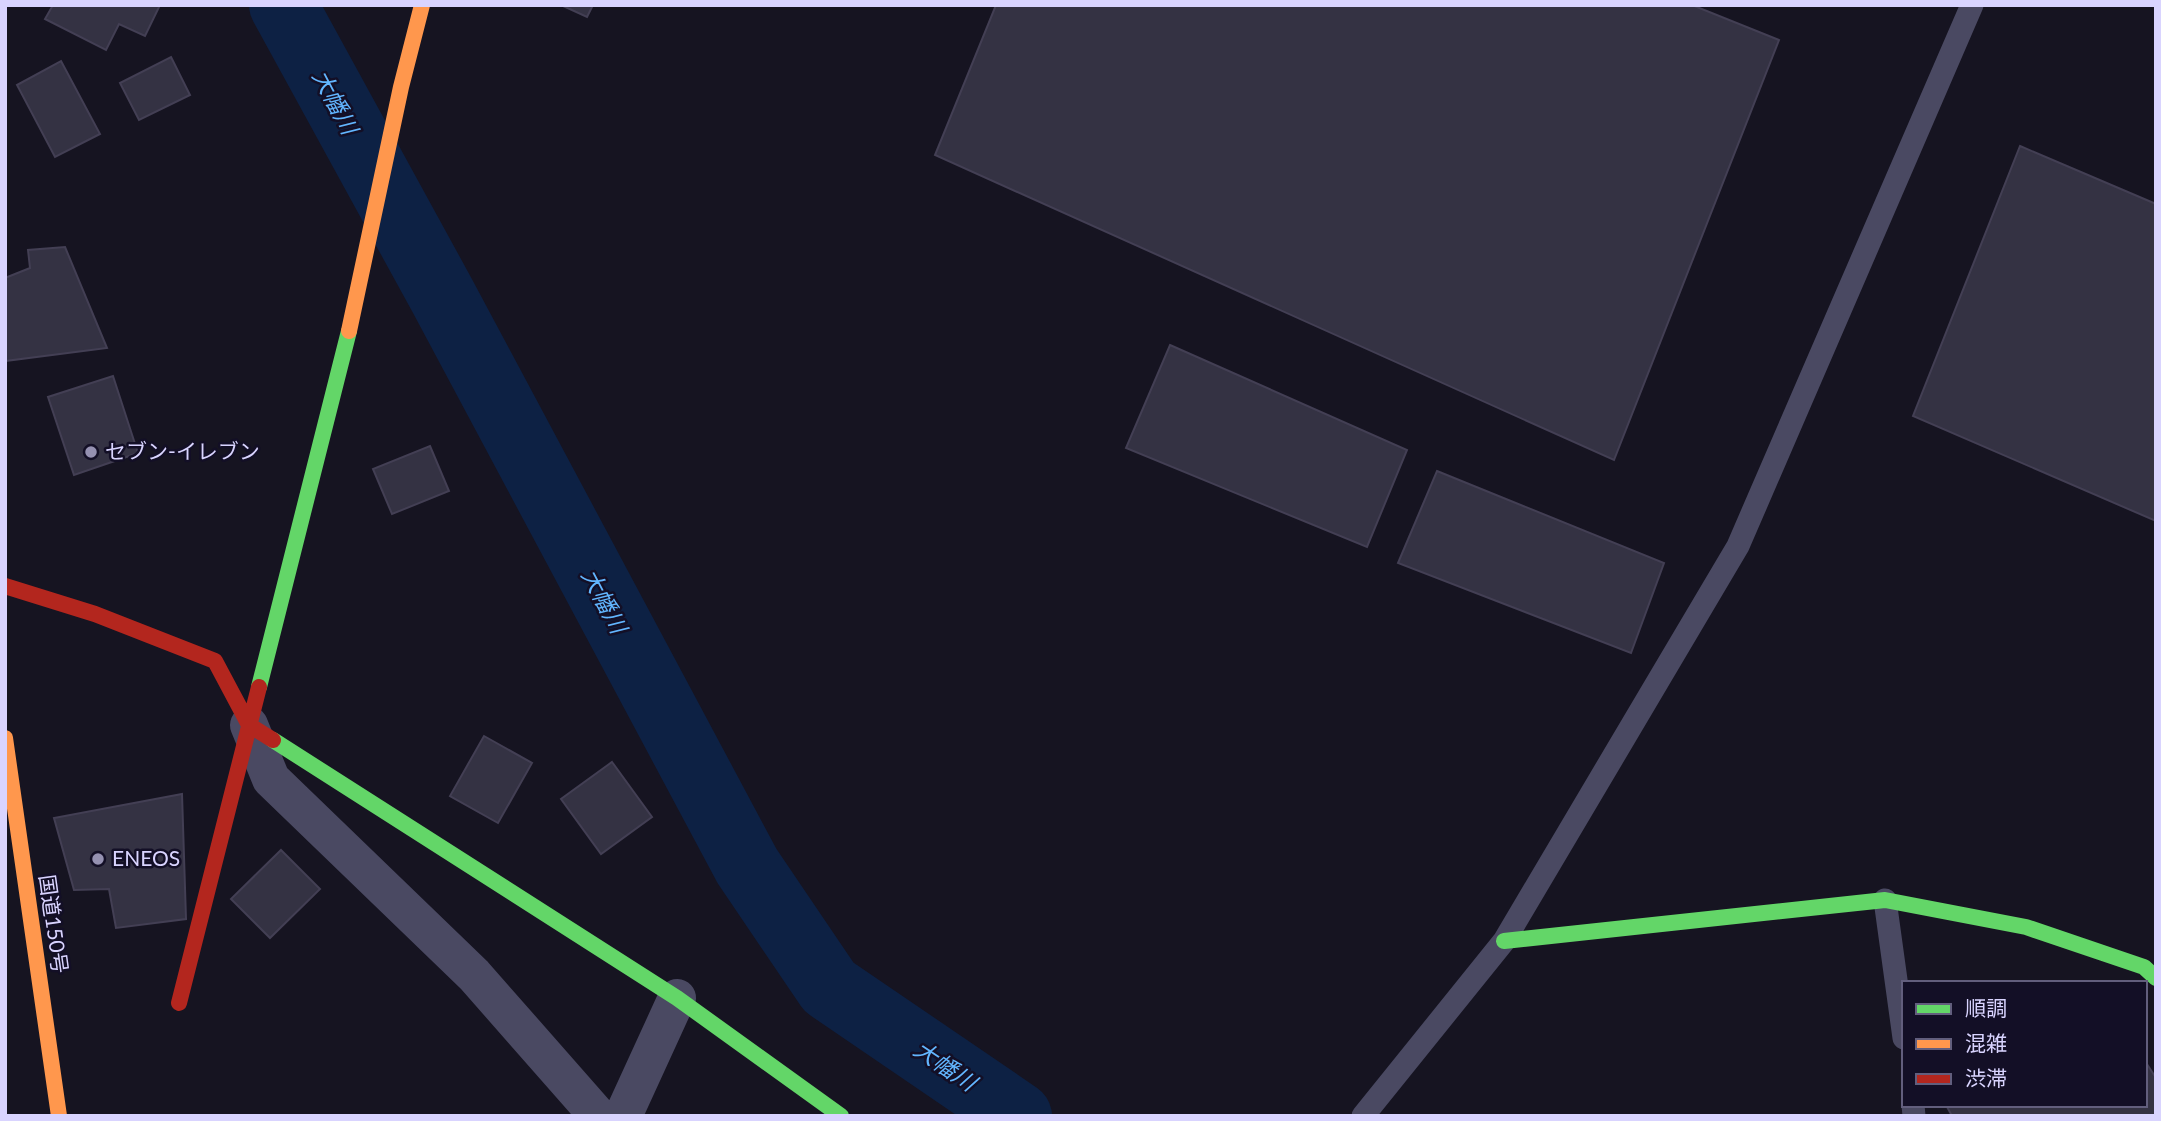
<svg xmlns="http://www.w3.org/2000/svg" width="2161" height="1121" viewBox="0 0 2161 1121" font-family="Lato,'Noto Sans JP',sans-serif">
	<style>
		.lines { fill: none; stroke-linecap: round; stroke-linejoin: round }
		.river { stroke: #0d2144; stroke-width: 68 }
		.building { fill: #343243; stroke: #433f54; stroke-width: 2 }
		.lane { stroke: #4a4962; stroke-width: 23 }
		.street { stroke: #4a4962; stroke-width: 38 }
		.fast { stroke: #63d668; stroke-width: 16 }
		.slow { stroke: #ff974d; stroke-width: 16 }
		.jam { stroke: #b3261e; stroke-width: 16 }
		.poi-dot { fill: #9591b1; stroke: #130f26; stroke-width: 2.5 }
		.labels { text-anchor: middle; stroke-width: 5; stroke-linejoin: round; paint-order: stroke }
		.poi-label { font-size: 21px; fill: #d9d4ff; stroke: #130f26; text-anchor: start }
		.street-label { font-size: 21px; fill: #d9d4ff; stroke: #130f26 }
		.water-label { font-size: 23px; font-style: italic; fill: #62b6ff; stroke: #130f26 }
	</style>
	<rect width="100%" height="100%" fill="#161421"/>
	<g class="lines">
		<!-- river -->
		<path class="river" d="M283,5L443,297L747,866L829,987L1018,1116"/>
	</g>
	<!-- building -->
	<path class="building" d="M53,5H160L145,36L119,24L106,50L45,19Z
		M561,5H593L587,17Z
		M996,5H1692L1779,40L1614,460L935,155Z
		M171,57L190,95L139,120L120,83Z
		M61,61L100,134L55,157L17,85Z
		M2020,146L2156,204V521L1913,416Z
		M65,247L107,348L5,361V278L30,268L28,250Z
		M1170,345L1407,450L1367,547L1126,448Z
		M113,376L138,453L74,475L48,397Z
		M430,446L449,491L392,514L373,469Z
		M1437,471L1664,563L1631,653L1398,563Z
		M484,736L532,763L498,823L450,796Z
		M612,762L652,817L601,854L561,799Z
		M182,794L186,919L116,928L109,889L74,890L54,818Z
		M281,850L320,889L270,938L231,899Z
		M2145,1061L2156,1078V1116H1952L1946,1105H2145Z"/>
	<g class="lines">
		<!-- lane -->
		<path class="lane" d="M1885,900L1904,1038
			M1913,1105L1914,1116
			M1363,1116L1504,941L1738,546L1972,5"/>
		<!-- street -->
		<path class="street" d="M249,725L271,779L474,975L598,1116
			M623,1116L677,998"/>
		<!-- fast -->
		<path class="fast" d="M259,687L349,331
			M273,740L677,998L841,1116
			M1504,941L1885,900L2026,927L2144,967L2156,978"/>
		<!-- slow -->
		<path class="slow" d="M349,331L401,87L422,5
			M5,738L59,1116"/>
		<!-- jam -->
		<path class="jam" d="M5,586L95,614L215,661L249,725L273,740
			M179,1003L259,687"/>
	</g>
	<!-- markers -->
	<g class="poi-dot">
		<circle cx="91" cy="452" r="7"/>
		<circle cx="98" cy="859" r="7"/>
	</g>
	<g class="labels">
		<!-- poi labels -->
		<g class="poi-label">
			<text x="105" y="459">セブン-イレブン</text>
			<text x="112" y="866">ENEOS</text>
		</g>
		<!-- street labels -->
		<g class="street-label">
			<text transform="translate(53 924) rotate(82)" y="7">国道150号</text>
		</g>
		<!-- water labels -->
		<g class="water-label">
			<text transform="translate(335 102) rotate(62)" y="8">大幡川</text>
			<text transform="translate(604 601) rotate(62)" y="8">大幡川</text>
			<text transform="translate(945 1066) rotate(34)" y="8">大幡川</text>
		</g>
	</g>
	<!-- border -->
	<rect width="2161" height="1121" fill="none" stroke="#d9d4ff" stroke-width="14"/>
	<!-- legend -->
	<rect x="1902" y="981" width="245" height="126" fill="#130f26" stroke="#625e7d" stroke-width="2"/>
	<rect x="1916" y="1004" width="35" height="10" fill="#63d668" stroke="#625e7d" stroke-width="2"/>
	<text x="1965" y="1016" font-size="21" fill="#d9d4ff">順調</text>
	<rect x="1916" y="1039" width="35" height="10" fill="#ff974d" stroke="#625e7d" stroke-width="2"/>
	<text x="1965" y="1051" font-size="21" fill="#d9d4ff">混雑</text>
	<rect x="1916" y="1074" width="35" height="10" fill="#b3261e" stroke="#625e7d" stroke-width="2"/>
	<text x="1965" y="1086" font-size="21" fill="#d9d4ff">渋滞</text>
</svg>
